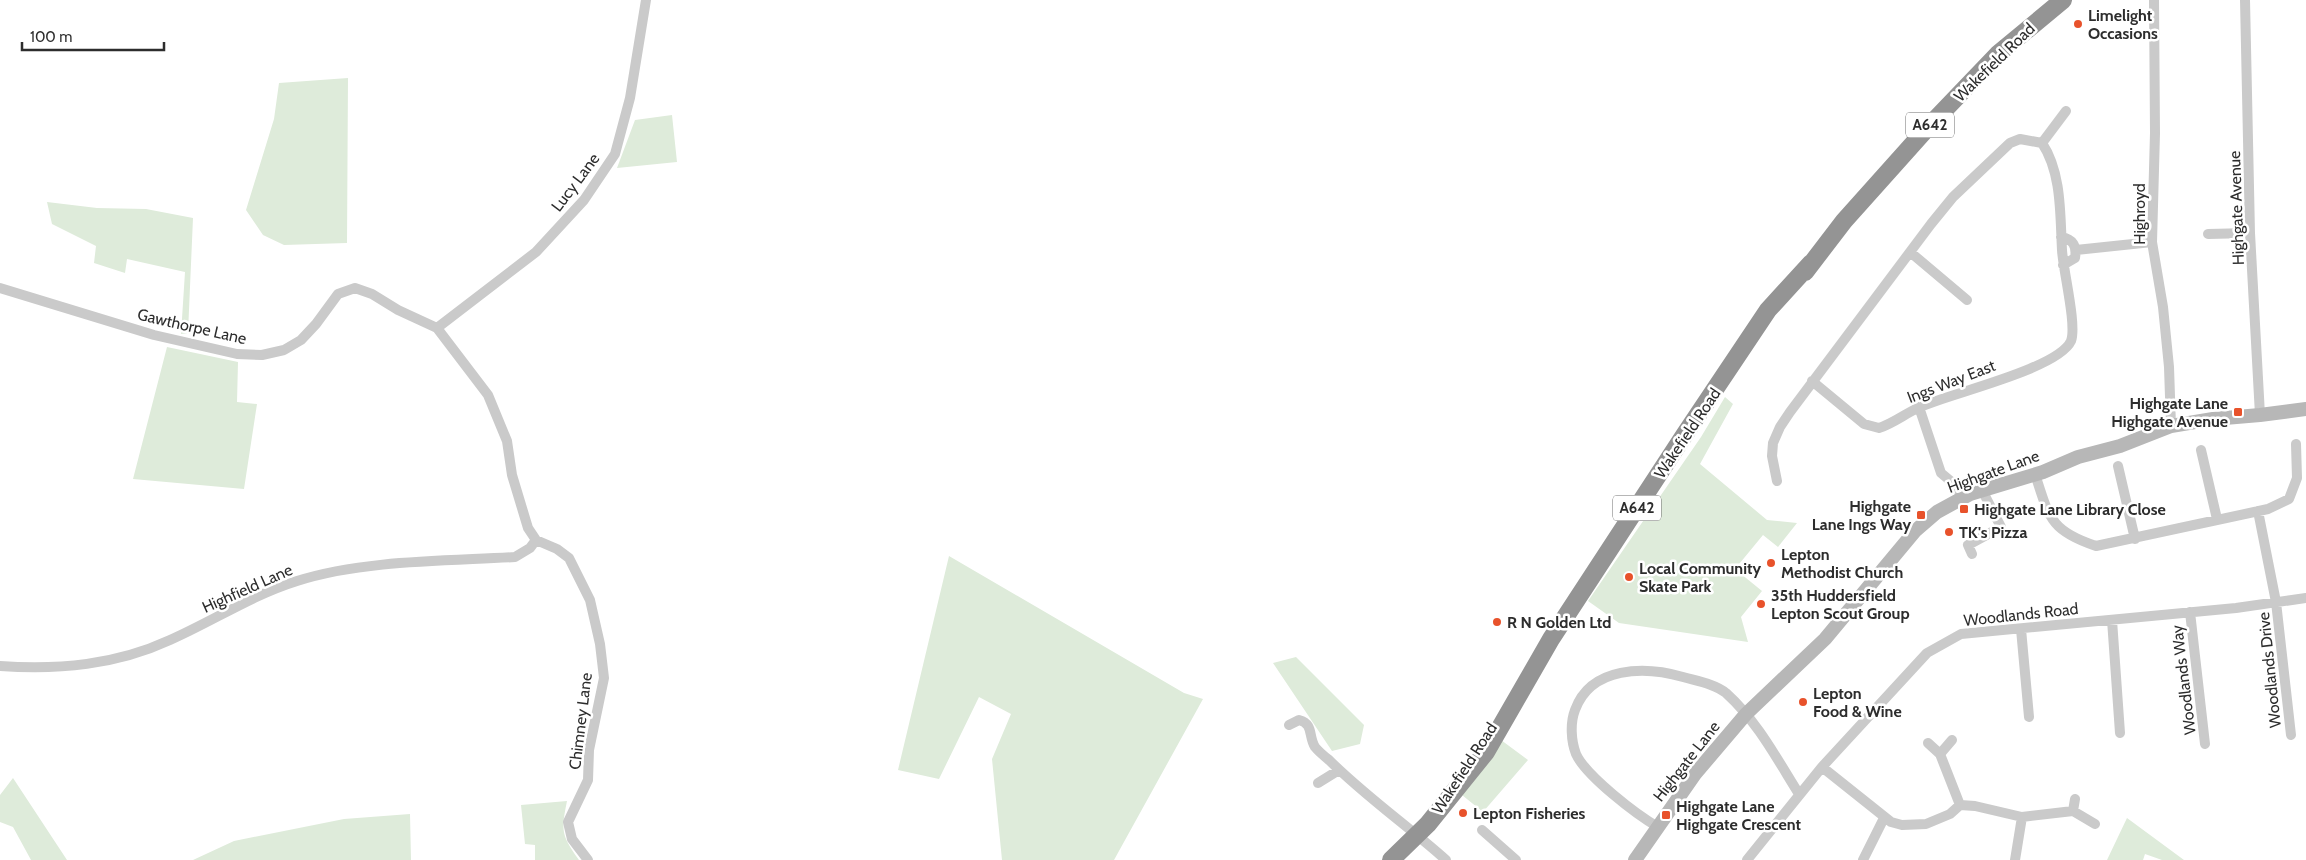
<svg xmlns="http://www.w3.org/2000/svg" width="2306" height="860" viewBox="0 0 2306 860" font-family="Cabin,sans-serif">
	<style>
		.green { fill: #deebda }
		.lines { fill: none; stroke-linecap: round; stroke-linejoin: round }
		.street { stroke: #cacaca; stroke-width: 10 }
		.secondary { stroke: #b7b7b7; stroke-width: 14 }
		.highway { stroke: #949494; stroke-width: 18 }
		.poi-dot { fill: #e8522b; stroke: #fff; stroke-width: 2 }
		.labels { text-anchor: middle; stroke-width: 5; stroke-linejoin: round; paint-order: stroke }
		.shield { fill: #fff; stroke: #6c6c6c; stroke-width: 1 }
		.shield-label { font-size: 15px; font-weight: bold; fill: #2d2d2d }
		.poi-label { font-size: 16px; font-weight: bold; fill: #2d2d2d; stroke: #fff; text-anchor: start }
		.street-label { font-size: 16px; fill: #2d2d2d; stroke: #fff }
	</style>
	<rect width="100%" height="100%" fill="#fff"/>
	<!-- green -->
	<path class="green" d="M348,78L347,243L284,245L263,235L246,210L274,119L279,83Z
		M672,115L677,162L617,168L635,120Z
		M47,202L97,208L146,209L193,218L188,333L181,334L185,272L127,259L125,273L94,263L96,246L52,224Z
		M167,347L238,362L237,402L257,404L244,489L133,479Z
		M1725,397L1733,404L1700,464L1767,520L1797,523L1778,547L1763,535L1735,569L1762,591L1741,617L1748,642L1619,623L1588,601L1701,437Z
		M949,556L1184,693L1203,699L1114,860H1002L992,759L1011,714L979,697L939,779L898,770Z
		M1296,657L1364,725L1360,744L1332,751L1273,663Z
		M1501,740L1528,760L1483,812L1462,795Z
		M13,778L67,860H31L13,827L0,822V795Z
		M567,801C561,831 561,835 579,860H535V845L525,844L521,805Z
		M410,814L411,860H193L234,841L344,819Z
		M2127,818L2184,860H2162L2145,854L2143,860H2107Z"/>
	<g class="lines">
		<!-- street -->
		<path class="street" d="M2154,0L2155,133L2152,242L2163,307L2169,367L2171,426
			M2245,0L2250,233L2260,415
			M2042,143L2066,111
			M2208,234L2250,233
			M2061,237C2073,239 2077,246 2075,258L2063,265
			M2076,250L2152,242
			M1910,252L1967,300
			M0,288L154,335L237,354L262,355L284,350L301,340L316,324L338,294L355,288L372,294L398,310L437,328L488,395L507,441L512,475L528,528L536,540L557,549L569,558L590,600L600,644L604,678L589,750L588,780L568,822L572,839L588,860
			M437,328L536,252L584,200L615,154L630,98L646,0
			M1919,407L1941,473L1953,483L1962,497
			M2201,450L2217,519
			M2118,466L2135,539
			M2035,474C2049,517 2050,531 2096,546L2268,509L2289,499L2297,478L2296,444
			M1777,481L1772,456L1773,443L1780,427L1790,412L1931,224L1953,197L2010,143L2020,139L2042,143C2062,173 2060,215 2062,250C2063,270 2077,325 2071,341C2058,369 1951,393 1920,407C1906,413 1894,423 1879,428L1864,424L1812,381
			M2258,511L2276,602L2291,735
			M1972,554L1968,545L2001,527L1982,490
			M2190,612L2205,744
			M2112,620L2120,733
			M2021,629L2029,717
			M0,666C59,670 116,665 170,640C213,621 252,595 297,581C363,560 446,561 515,557L530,548L536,540
			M1289,725L1299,720C1314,724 1308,736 1315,747C1319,752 1324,756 1329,760C1365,796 1408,826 1446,860
			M1928,743L1940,754L1960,805
			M1940,754L1952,740
			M1822,767L1891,822L1902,825L1926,824L1950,814L1960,805L1975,806L2022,817L2073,811L2095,824
			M1318,783L1339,770
			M2073,811L2075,799
			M1658,827C1637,815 1586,776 1576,754C1571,741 1570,723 1575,710C1591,666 1645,666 1683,677C1697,681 1715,684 1726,693C1757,721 1777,759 1799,794
			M1482,830L1516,860
			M1747,860L1822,767L1927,653L1961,634L2236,608L2306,598
			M1863,860L1884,818
			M2015,860L2022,817"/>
		<!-- secondary -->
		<path class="secondary" d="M1635,860L1695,774L1746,714L1825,639L1915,531L1937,512L1970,494L2043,472L2078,457L2120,446L2171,426L2213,419L2260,415L2306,409"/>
		<!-- highway -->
		<path class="highway" d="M1805,272L1844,221L1929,126L1998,54L2063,0
			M1391,860L1428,824L1486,752L1551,639L1685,434L1768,310L1811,263"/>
	</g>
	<!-- markers -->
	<g class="poi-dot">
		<circle cx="2078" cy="24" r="5"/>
		<rect x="2233" y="407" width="10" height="10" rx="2.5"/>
		<rect x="1959" y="504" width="10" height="10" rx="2.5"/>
		<rect x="1916" y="510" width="10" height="10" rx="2.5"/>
		<circle cx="1949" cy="532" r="5"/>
		<circle cx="1771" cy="563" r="5"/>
		<circle cx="1629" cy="577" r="5"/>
		<circle cx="1761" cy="604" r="5"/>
		<circle cx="1497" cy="622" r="5"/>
		<circle cx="1803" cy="702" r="5"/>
		<circle cx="1463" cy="813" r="5"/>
		<rect x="1661" y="810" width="10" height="10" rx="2.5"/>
	</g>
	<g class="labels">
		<!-- shield labels -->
		<g class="shield">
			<rect x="1906" y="112.5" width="48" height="25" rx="4"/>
			<rect x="1613" y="495.5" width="48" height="25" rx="4"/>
		</g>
		<g class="shield-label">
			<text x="1930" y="130">A642</text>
			<text x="1637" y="513">A642</text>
		</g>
		<!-- poi labels -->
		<g class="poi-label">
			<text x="2088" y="21">Limelight<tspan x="2088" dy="18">Occasions</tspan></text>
			<text x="2228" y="409" text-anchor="end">Highgate Lane<tspan x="2228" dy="18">Highgate Avenue</tspan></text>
			<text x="1911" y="512" text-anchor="end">Highgate<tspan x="1911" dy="18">Lane Ings Way</tspan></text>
			<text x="1974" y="515">Highgate Lane Library Close</text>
			<text x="1959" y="538">TK's Pizza</text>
			<text x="1781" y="560">Lepton<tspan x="1781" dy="18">Methodist Church</tspan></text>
			<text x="1639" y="574">Local Community<tspan x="1639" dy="18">Skate Park</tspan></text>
			<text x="1771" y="601">35th Huddersfield<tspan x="1771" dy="18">Lepton Scout Group</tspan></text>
			<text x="1507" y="628">R N Golden Ltd</text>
			<text x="1813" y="699">Lepton<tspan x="1813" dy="18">Food &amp; Wine</tspan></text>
			<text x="1676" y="812">Highgate Lane<tspan x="1676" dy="18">Highgate Crescent</tspan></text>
			<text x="1473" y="819">Lepton Fisheries</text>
		</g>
		<!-- street labels -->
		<g class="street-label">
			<text transform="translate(1994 62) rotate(-44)" y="6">Wakefield Road</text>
			<text transform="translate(575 182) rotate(-53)" y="6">Lucy Lane</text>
			<text transform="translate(2236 208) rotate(-92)" y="6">Highgate Avenue</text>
			<text transform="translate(2139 214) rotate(-90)" y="6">Highroyd</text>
			<text transform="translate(192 326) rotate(13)" y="6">Gawthorpe Lane</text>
			<text transform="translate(1951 381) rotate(-21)" y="6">Ings Way East</text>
			<text transform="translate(1687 433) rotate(-56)" y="6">Wakefield Road</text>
			<text transform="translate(1993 471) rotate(-20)" y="6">Highgate Lane</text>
			<text transform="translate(247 588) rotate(-24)" y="6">Highfield Lane</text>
			<text transform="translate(2021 614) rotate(-6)" y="6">Woodlands Road</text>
			<text transform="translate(2269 670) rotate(-96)" y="6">Woodlands Drive</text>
			<text transform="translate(2183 680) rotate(-97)" y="6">Woodlands Way</text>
			<text transform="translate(580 721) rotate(-83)" y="6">Chimney Lane</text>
			<text transform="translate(1686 761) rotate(-52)" y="6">Highgate Lane</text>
			<text transform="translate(1464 768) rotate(-57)" y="6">Wakefield Road</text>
		</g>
	</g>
	<!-- scale -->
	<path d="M22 42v8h142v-8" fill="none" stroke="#2d2d2d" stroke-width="2.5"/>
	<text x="30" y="42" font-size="15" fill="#2d2d2d" stroke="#ffffff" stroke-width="4" paint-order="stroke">100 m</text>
</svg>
